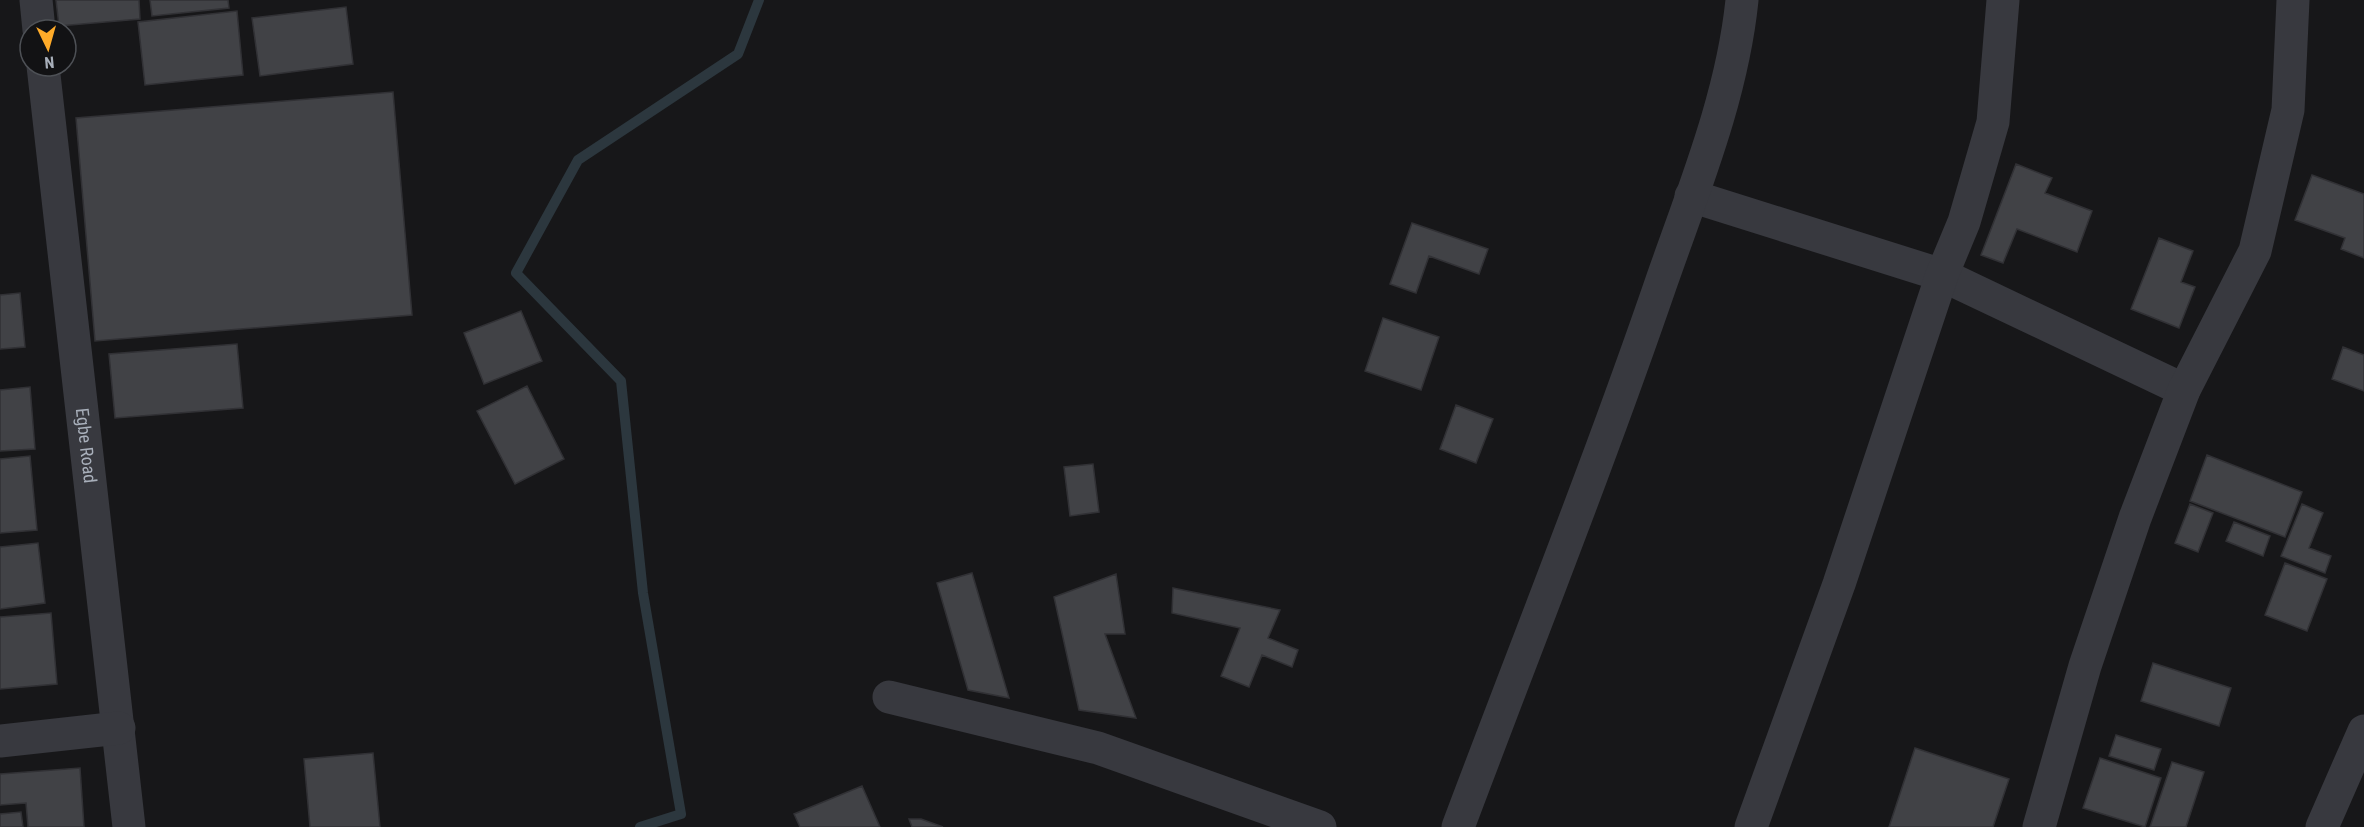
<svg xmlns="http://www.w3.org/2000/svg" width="2364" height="827" viewBox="0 0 2364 827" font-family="'Roboto Condensed',sans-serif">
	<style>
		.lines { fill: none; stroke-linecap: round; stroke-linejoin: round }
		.stream { stroke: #2c373e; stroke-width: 10 }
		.building { fill: #414246; stroke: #313135; stroke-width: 1.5 }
		.street { stroke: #38393f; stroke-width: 33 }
		.labels { text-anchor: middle; stroke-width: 5; stroke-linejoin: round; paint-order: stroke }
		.street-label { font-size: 18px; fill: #a8afba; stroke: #121214 }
	</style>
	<rect width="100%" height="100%" fill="#171719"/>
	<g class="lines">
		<!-- stream -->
		<path class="stream" d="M640,827L681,814L643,593L621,381L516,273L578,160L738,54L759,0"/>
	</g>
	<!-- building -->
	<path class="building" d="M56,0H139L140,19L59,26Z
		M150,0H228L229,8L152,16Z
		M346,7L353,64L260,76L252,18Z
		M237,11L243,75L145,85L138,22Z
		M393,92L412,315L95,341L76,118Z
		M2016,164L2052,178L2045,193L2092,211L2077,252L2017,229L2003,263L1981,255Z
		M2312,175L2364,194V258L2341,249L2345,238L2295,220Z
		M1412,223L1488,249L1479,274L1429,256L1416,293L1390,284Z
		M2159,238L2193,251L2181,282L2195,287L2179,328L2131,309Z
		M20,293L25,347L0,349V295Z
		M521,311L542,361L484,384L464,333Z
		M1383,318L1439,337L1421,390L1365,371Z
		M237,344L243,408L115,418L109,354Z
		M2343,347L2364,355V391L2332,379Z
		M527,386L564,459L515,484L477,411Z
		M30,387L35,449L0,451V390Z
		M1456,405L1493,419L1476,463L1440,449Z
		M2207,455L2302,492L2285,537L2190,501Z
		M30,456L37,530L0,533V459Z
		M1093,464L1099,512L1070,516L1064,467Z
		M2190,504L2213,513L2198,552L2175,543Z
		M2302,504L2323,513L2309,548L2331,556L2325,573L2281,556Z
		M2234,522L2270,536L2263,556L2226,541Z
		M38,543L45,603L0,609V547Z
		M2285,563L2327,579L2307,631L2265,615Z
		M972,573L1009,698L968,690L937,583Z
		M1116,574L1125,634H1105L1136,718L1079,710L1054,597Z
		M1173,588L1280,610L1268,638L1298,650L1292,667L1262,655L1249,687L1221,676L1240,628L1172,613Z
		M51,613L57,684L0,689V617Z
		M2153,663L2231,688L2219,726L2141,701Z
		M2116,735L2161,749L2154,770L2109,756Z
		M1915,748L2009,779L1993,827H1889Z
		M373,753L380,827H310L304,759Z
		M2100,758L2161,778L2145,827L2083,808Z
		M2172,762L2204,772L2186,827H2150Z
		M80,768L84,827H28L26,803L0,805V774Z
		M862,786L880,827H800L794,814Z
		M21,812L23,827H0V814Z
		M909,819H921L943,827H912Z"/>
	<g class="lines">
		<!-- street -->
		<g class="street">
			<path d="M36,0L39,30"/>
			<path id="s1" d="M43,66L129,827"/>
			<path d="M1691,196L1942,275L2184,390"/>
			<path d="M889,697L1098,748L1320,827"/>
			<path d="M0,741L119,728"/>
			<path d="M1458,827C1526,646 1598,466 1661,283C1693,191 1732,98 1742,0"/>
			<path d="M1751,827L1839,584L1942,275L1964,222L1993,122L2003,0"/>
			<path d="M2039,827L2085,666L2135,518L2184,390L2255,251L2288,110L2293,0"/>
			<path d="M2322,827L2364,731"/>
		</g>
	</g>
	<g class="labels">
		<!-- street labels -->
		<g class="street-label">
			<text dy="6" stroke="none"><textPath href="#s1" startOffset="382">Egbe Road</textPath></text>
		</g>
	</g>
	<!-- north arrow -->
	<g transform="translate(48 48) rotate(175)"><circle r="28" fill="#121214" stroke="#4e5156" stroke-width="1.5"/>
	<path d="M0-4.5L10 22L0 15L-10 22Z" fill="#ffab29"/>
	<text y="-9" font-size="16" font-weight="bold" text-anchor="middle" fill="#a8afba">N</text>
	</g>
</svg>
